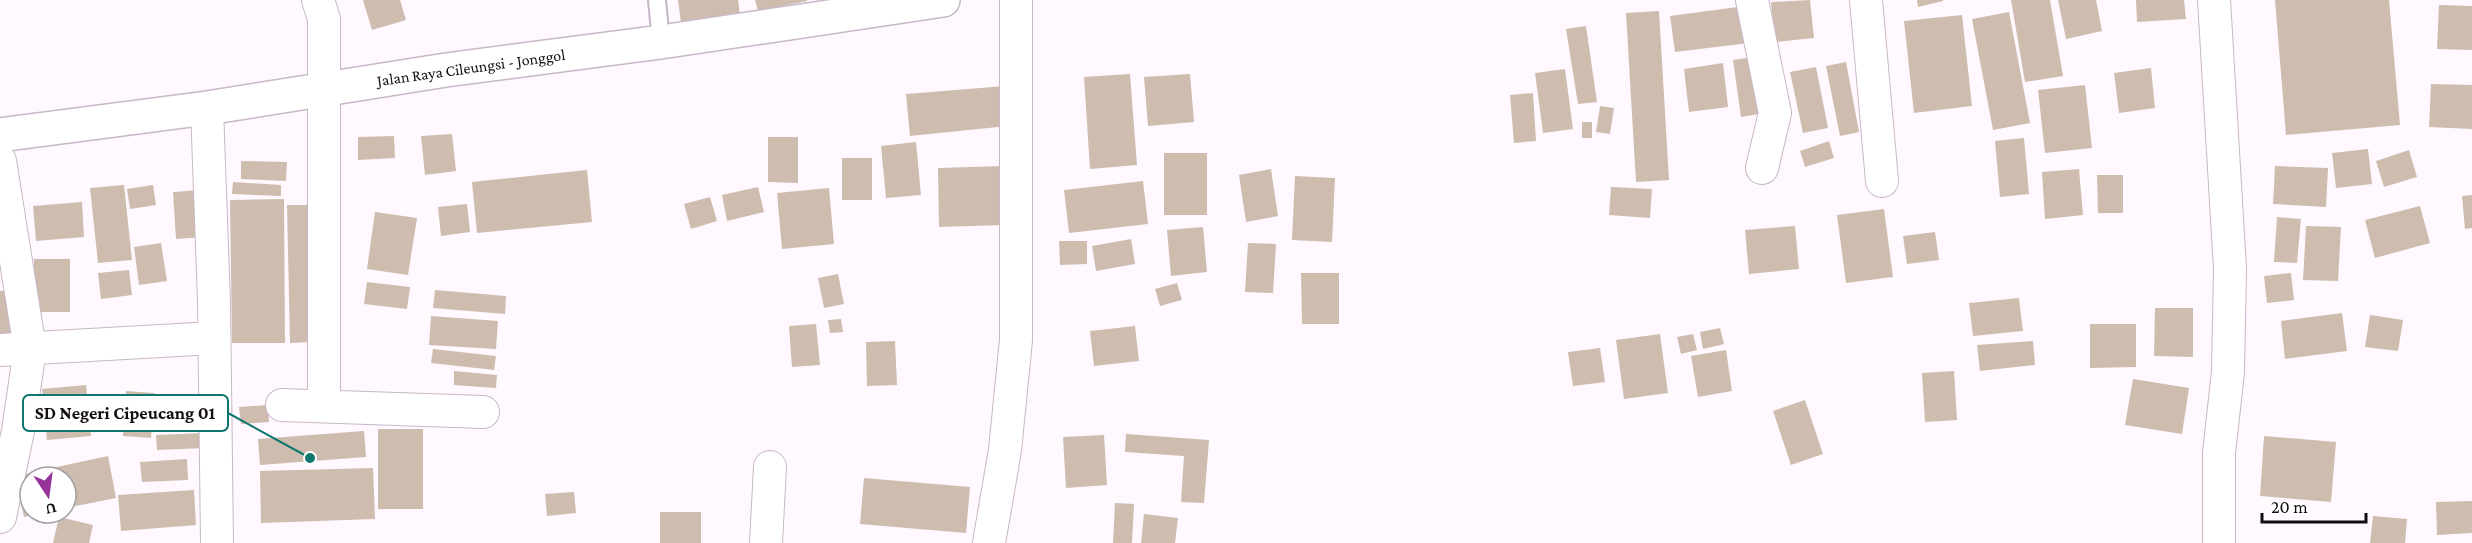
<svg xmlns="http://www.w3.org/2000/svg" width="2472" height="543" viewBox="0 0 2472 543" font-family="'Crimson Pro',serif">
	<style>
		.building { fill: #cebdae }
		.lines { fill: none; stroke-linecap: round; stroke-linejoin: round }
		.service-casing { stroke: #c7b7c7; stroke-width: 20 }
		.minor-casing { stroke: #c7b7c7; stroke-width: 34 }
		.primary-casing { stroke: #c7b7c7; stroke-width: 36 }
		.service { stroke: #fff; stroke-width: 16 }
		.minor { stroke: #fff; stroke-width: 32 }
		.primary { stroke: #fff; stroke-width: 33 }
		.labels { text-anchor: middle; stroke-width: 4.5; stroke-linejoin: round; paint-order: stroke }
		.street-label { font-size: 16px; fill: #140e14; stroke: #fff }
		.leader { fill: none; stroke: #0f766e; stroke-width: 2 }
		.callout-dot { fill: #0f766e; stroke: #fff; stroke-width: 2 }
		.callout { fill: #fff; stroke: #0f766e; stroke-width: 2 }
		.callout-label { font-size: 18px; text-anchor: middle; font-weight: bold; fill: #140e14 }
	</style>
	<rect width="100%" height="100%" fill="#fff8ff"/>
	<!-- building -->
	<path class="building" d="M363,0H400L406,20L372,30Z
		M678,0H738L740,15L681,23Z
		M755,0H807V1L758,11Z
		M1810,0L1814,38L1775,42L1771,2Z
		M1917,0H1943V1L1918,7Z
		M2011,0H2050L2063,76L2025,82Z
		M2058,0H2096L2102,31L2066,39Z
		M2136,0H2184L2186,19L2137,22Z
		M2275,0H2389L2400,125L2286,135Z
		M2439,5L2472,6V50L2437,49Z
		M1745,6L1749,43L1675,52L1670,16Z
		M1659,11L1669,180L1636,182L1626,13Z
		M2009,12L2030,123L1993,130L1972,19Z
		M1962,15L1972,106L1914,113L1904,21Z
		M1586,26L1597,102L1578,104L1566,29Z
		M1761,56L1770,112L1741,117L1733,60Z
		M1846,62L1859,132L1840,136L1826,66Z
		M1723,63L1728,107L1689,112L1684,69Z
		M1816,67L1828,128L1803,133L1790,72Z
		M2151,68L2155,108L2119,113L2114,73Z
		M1565,69L1573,129L1543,133L1535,73Z
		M1130,74L1137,165L1090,169L1084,77Z
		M1190,74L1194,122L1148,126L1144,77Z
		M2431,84L2472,85V129L2429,127Z
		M2085,85L2092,148L2045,153L2038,90Z
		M1005,86L1008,126L910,136L906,94Z
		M1533,93L1536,141L1514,143L1510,95Z
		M1600,106L1614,108L1610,134L1596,132Z
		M1582,122H1592V138H1582Z
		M452,134L456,171L425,175L421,136Z
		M394,136L395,158L358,160V137Z
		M768,137H798V183L768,182Z
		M2024,138L2029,194L2000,197L1995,141Z
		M1829,141L1834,158L1805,167L1800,151Z
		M916,142L921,195L886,198L881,146Z
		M2368,149L2372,184L2336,188L2332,153Z
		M2409,150L2417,177L2384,187L2376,161Z
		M1164,153H1207V215H1164Z
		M842,158H872V200H842Z
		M241,161L287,162L286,181L241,179Z
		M1003,166L1004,225L939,227L938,168Z
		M2275,166L2328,168L2326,207L2273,204Z
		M1271,169L1278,216L1246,222L1239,175Z
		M2079,169L2083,215L2045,219L2042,172Z
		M587,170L592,222L477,233L472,182Z
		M2097,175H2123V213H2098Z
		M1295,176L1335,178L1332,242L1292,240Z
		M1143,181L1148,224L1069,233L1064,190Z
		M233,182L281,185V196L232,194Z
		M124,185L132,260L98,263L90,188Z
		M153,185L156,205L130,209L127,189Z
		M758,187L764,212L727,221L722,195Z
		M1611,187L1652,189L1650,218L1609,215Z
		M829,188L834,244L782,249L777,193Z
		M201,190L205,237L176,239L173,192Z
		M2472,195V228L2465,229L2462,196Z
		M710,197L717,221L691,229L684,204Z
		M284,199L285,343H232L230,200Z
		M82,202L84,237L36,241L33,206Z
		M467,204L470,232L441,236L438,207Z
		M287,205H309L312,342L290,343Z
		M2420,206L2430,243L2375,258L2365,220Z
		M1884,209L1893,277L1846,283L1837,215Z
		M375,212L417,218L408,275L367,269Z
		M2277,217L2301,219L2297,263L2274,262Z
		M1795,226L1799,269L1749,274L1745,230Z
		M2306,226L2341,227L2338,281L2303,280Z
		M1203,227L1207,272L1171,276L1167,230Z
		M1935,232L1939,260L1907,264L1903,236Z
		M1131,239L1135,264L1096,271L1092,246Z
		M1059,241H1087V264L1060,265Z
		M161,243L167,281L139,285L134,247Z
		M1248,243L1276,244L1273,293L1245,292Z
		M34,259H70V312H33Z
		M129,270L132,295L101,299L98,273Z
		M1301,273H1339V324H1302Z
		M2291,273L2294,300L2267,303L2264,276Z
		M838,274L844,304L824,308L818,278Z
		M367,282L410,287L407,309L364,304Z
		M1177,283L1182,300L1160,306L1155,289Z
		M14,289L21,345L0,337V291Z
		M435,290L506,296L505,314L433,308Z
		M2019,298L2023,331L1973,336L1969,303Z
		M2155,308H2193V357L2154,356Z
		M2342,313L2347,351L2285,359L2281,321Z
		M2370,315L2403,320L2398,351L2365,347Z
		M431,316L498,321L496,349L429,345Z
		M841,319L843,332L830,333L828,320Z
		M816,324L820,365L792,367L789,326Z
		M2090,324H2136V367L2090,368Z
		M1135,326L1139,361L1094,366L1090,331Z
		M1720,328L1724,344L1703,349L1700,332Z
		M1660,334L1668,393L1624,399L1616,340Z
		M1693,334L1697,350L1681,354L1677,337Z
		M895,341L897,385L867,386L866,342Z
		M2033,341L2035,365L1980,371L1977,345Z
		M1600,348L1605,382L1573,386L1568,352Z
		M433,349L496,356L494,370L431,363Z
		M1726,350L1732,391L1698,397L1691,356Z
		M454,371L497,375L496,388L454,385Z
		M1954,371L1957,420L1925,422L1922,373Z
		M2133,379L2189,388L2182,434L2125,425Z
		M86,385L91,436L47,440L42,389Z
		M126,391L154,393L151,438L123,436Z
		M1805,400L1823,454L1791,465L1773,411Z
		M268,405L269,422L241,424L239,407Z
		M378,429H423V509H378Z
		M364,431L366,457L260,465L258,439Z
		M204,433L205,448L157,450L156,435Z
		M1126,434L1209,440L1204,503L1181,502L1184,456L1125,452Z
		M1104,435L1107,485L1066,488L1063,437Z
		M2264,436L2336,442L2331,502L2260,496Z
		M108,456L116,498L66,508V477H30V513L39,514L24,517L15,476Z
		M187,459L188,480L142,482L140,462Z
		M373,468L375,519L261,523L260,471Z
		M864,478L970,487L966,533L860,524Z
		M194,490L196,525L121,531L118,495Z
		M574,492L576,513L547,516L545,494Z
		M2472,501V533L2437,535L2436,502Z
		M1115,503L1134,504L1132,543H1113Z
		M660,512H701V543H660Z
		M1144,514L1178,518L1175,543H1141Z
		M2373,516L2407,519L2405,543H2370Z
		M59,517L93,525L89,543H53Z"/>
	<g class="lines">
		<!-- service casing -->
		<g class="service-casing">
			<path id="service" d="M657,0L661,42"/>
		</g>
		<!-- minor casing -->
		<g class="minor-casing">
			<path id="minor" d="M318,0L324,19V405
				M1752,0L1775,113L1762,168
				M1866,0L1882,181
				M2214,0L2230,269L2228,372L2219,453V543
				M207,108L214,302L217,543
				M0,161L30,349L18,431L0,517
				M0,350L214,338
				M282,405L483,412
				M766,543L770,467
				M989,543L1005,450L1016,340V0"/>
		</g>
		<!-- primary casing -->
		<g class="primary-casing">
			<path id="primary" d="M0,135L207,108L446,70L661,42L943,0"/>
		</g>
		<!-- service -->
		<use href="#service" class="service"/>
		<!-- minor -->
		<use href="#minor" class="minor"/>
		<!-- primary -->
		<use href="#primary" class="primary"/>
	</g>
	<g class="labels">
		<!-- street labels -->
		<g class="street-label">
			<text transform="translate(471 67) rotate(-8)" y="6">Jalan Raya Cileungsi - Jonggol</text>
		</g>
	</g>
	<!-- callouts -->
	<path class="leader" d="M310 458L228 413"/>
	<circle class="callout-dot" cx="310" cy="458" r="6"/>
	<rect class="callout" x="23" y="395" width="205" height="36" rx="6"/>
	<g class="callout-label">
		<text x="125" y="419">SD Negeri Cipeucang 01</text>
	</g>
	<!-- north arrow -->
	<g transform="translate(48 495) rotate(167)"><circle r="28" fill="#ffffff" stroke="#a19fa1" stroke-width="1.5"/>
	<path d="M0-4.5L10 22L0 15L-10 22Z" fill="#95339a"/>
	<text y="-9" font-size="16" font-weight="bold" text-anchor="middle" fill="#140e14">U</text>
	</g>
	<!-- scale -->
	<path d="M2262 513v9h104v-9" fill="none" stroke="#140e14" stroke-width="3"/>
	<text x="2271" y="513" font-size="18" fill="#140e14" stroke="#ffffff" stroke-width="4.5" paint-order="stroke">20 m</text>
</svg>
